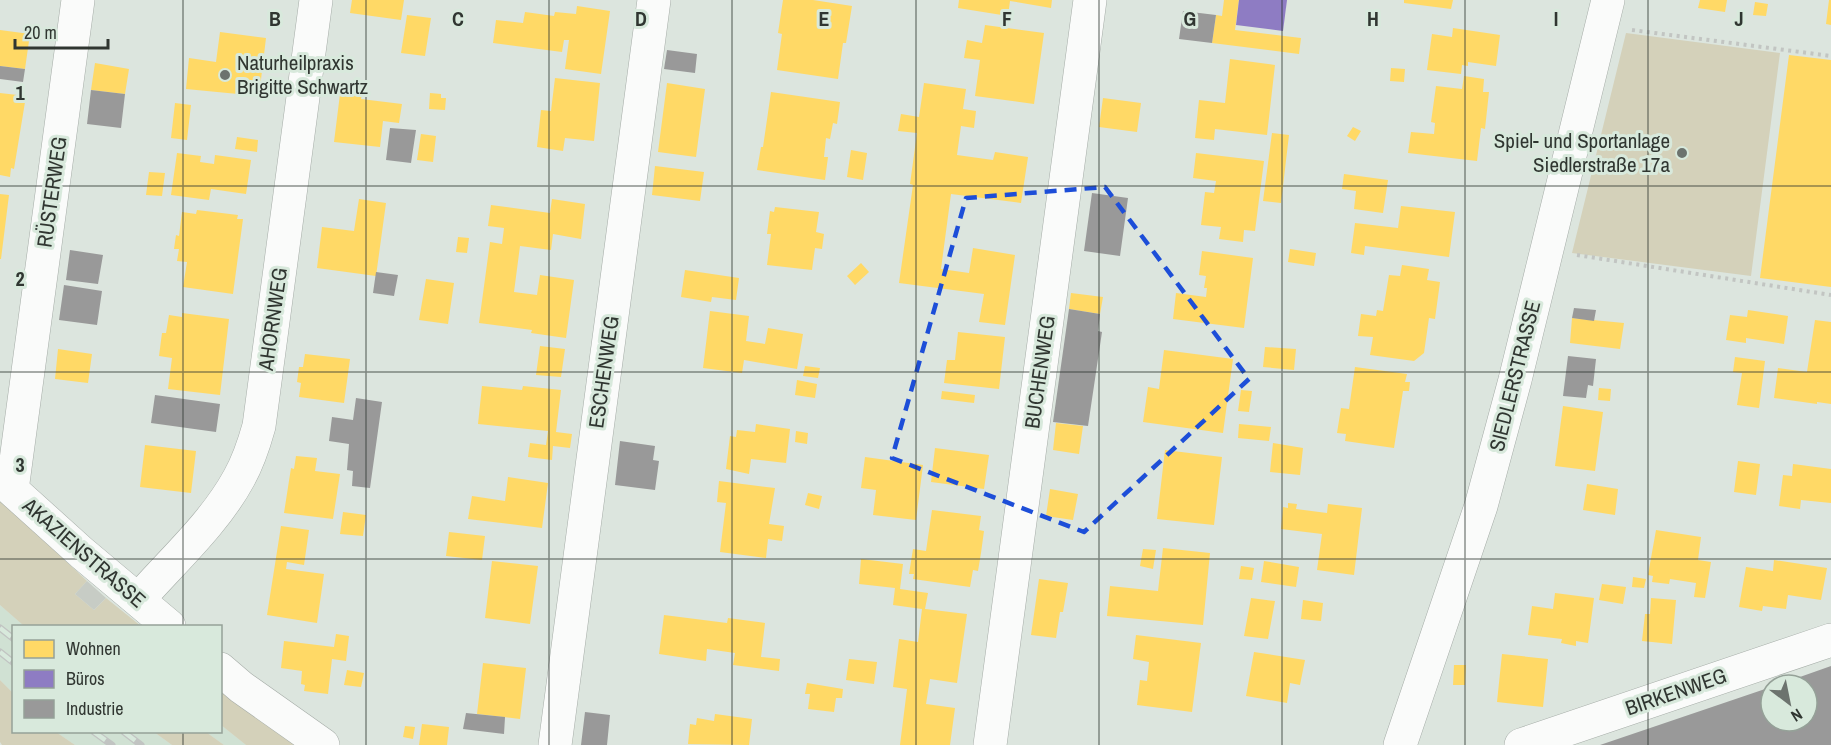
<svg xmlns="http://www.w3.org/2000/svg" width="1831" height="745" viewBox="0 0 1831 745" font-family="'Archivo Narrow',sans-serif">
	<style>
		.built { fill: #d0e1d3 }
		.green { fill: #d4d1ba }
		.homes { fill: #ffd966 }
		.offices { fill: #8e7cc3 }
		.industry { fill: #999 }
		.building { fill: #c7ccc5 }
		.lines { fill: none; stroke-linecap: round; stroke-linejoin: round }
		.minor-casing { stroke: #a5aca7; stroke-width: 34 }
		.path { stroke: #c2c5c2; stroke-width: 4; stroke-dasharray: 3 4.5; stroke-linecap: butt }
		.minor { stroke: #fafbfa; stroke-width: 33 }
		.rail-casing { stroke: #c1c4c2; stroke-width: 7 }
		.rail { stroke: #d8e9dc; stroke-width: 4.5; stroke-dasharray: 14; stroke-linecap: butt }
		.marked { fill: none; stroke: #1d4ed8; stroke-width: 4.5; stroke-dasharray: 12 8; stroke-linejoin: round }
		.grid { fill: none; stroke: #303631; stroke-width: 1.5; stroke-opacity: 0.55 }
		.poi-dot { fill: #6c736e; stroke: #d8e9dc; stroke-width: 2 }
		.labels { text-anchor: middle; stroke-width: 6; stroke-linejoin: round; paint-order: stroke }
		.poi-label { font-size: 21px; fill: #303631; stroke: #d8e9dc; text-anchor: start }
		.street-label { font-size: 21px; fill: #303631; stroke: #d8e9dc }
		.grid-label { font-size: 20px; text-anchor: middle; font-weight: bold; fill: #303631; stroke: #d8e9dc; stroke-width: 6; stroke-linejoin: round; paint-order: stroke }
	</style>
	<rect width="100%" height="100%" fill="#dce5de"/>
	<!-- built -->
	<path class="built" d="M0,605L24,626H14L13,693L0,680Z
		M221,725L246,745H224L206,732H220Z
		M56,732H154L172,745H75Z"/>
	<!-- green -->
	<path class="green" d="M1626,33L1780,53L1751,276L1572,253Z
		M0,499L87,581L75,594L94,610L106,598L141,626H24L0,605Z
		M0,680L13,693L14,732H56L75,745H2L0,742Z
		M220,688L300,745H246L221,725Z
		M154,732H206L224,745H172Z"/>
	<!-- homes -->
	<path class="homes" d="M352,0H404L401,20L350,13Z
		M783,0H813L852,6L846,43H843L838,79L777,70L782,34L778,33Z
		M959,0H1052L1051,8L1010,1L1008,16L958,8Z
		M1224,0H1239L1235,30L1301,38L1299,54L1212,43L1216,15L1222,16Z
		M1404,0H1453L1451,9L1404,3Z
		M1700,0H1727L1725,12L1698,8Z
		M1829,0H1831V25L1826,24Z
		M1755,2L1768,4L1766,16L1753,15Z
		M577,6L610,11L601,74L565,69L569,40H564L562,52L493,43L496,20L523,23L525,12L554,16L555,12L576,14Z
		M407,15L431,18L425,56L401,53Z
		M985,25L1044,33L1034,104L975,96L980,60L964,58L967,40L982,43Z
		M1453,28L1500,35L1496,66L1468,62V66L1462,65L1461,74L1427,70L1432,34L1452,37Z
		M0,30L30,34L25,69L0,66Z
		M220,32L266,38L259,96L186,89L189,58L216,62Z
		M1789,55L1831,60V287L1760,278Z
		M1230,59L1275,65L1267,135L1215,129L1214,140L1195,138L1199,100L1225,103Z
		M95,63L129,69L125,94L91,90Z
		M1391,68L1405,69L1404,82L1390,81Z
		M1464,76L1484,79L1483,92H1489L1485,129L1481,128L1477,161L1408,153L1411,132L1434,134L1435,123L1431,122L1436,86L1462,89Z
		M555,78L600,83L594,141L565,138L563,151L537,147L541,110L551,111Z
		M667,83L705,89L696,157L658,152Z
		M924,83L966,89L963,109L976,111L974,128L961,126L957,155L993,160L995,152L1028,157L1021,203L951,194L941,269L969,273L973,248L1015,255L1005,325L979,322L984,294L899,283L913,185L910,184L917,133L898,131L901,114L919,117Z
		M341,86L363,89L361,99L402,104L399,123L383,121L380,147L334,142Z
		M771,92L840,102L837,124L833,123L830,139L826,138L824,157H828L825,180L757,170L761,147H763Z
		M0,93L26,96L14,169L11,168L10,177L0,175Z
		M430,93L441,94V98H446L445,110L429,109Z
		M1103,98L1141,103L1137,132L1099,127Z
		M175,103L191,105L187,140L171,138Z
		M1353,127L1361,131L1355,141L1347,136Z
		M1272,133L1289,135L1281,203L1263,201Z
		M421,134L436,136L433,162L417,160Z
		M237,137L258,140L257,152L235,149Z
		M851,150L867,153L863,180L847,177Z
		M177,153L201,156L200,162L214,164L215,155L251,160L246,194L211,189L209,200L171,195Z
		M1196,153L1264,161L1255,231L1244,230L1243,242L1219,239L1221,227L1201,225L1205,192L1214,193L1216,181L1193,178Z
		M655,166L704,172L700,201L652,195Z
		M149,172L165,173L162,196L146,195Z
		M1344,174L1388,180L1383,213L1354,209L1356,191L1342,189Z
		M0,194L9,195L1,259H0Z
		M359,199L386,203L376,276L317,268L322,227L354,231Z
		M552,199L585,204L581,239L553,234L551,250L520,246L514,292L537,295L540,275L574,280L566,338L531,333L532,330L479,323L490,242L502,244L504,228L488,226L491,205L550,213Z
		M1401,206L1455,212L1449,257L1365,246L1364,255L1351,253L1355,223L1398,228Z
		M775,207L819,212L816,232L824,234L822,249L815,248L812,270L767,265L771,234H767L770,211L774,212Z
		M197,210L238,215L237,219H243L233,294L183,287L187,262L177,261L179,249H174L176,235L179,236L182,212L196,214Z
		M458,237L469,238L467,253L456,252Z
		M1290,249L1316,253L1314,266L1288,262Z
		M1202,251L1253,258L1244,328L1173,319L1176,293L1206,297L1207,288H1204L1206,276L1199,275Z
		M861,263L869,272L855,285L847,276Z
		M1402,265L1429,269L1427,280L1440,282L1435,319L1429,318L1424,353L1414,361L1370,355L1373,337L1358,336L1361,314L1376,316L1377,310L1383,311L1389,275L1400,276Z
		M685,270L739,278L736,300L712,297L711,302L681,297Z
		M426,279L454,283L448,324L419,320Z
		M1071,293L1103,297L1100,314L1069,309Z
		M1748,310L1788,316L1784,344L1746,338V343L1726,340L1730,315L1747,317Z
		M710,311L749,316L746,341L765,344L768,328L803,334L797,369L744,360L742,373L703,368Z
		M182,313L229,319L220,395L168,389L172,358L159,356L162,333H166L169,315L182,317Z
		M1572,318L1624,323L1620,349L1570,343Z
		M1815,320L1831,322V404L1817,402V404L1774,398L1778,368L1807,372Z
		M958,332L1005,337L999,389L944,383L947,360H955Z
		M540,346L565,349L561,377L536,375Z
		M1265,347L1296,349L1294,370L1263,367Z
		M58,349L92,354L88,383L55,379Z
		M1164,350L1233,359L1223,433L1143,422L1148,387L1159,389Z
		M305,354L350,359L344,403L299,397L301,383L297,382L299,367H303Z
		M1735,357L1765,361L1759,408L1737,405L1742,373L1733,372Z
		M805,366L820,368L818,378L803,376Z
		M1355,367L1407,374L1405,382H1410L1409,391H1403L1394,448L1345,441L1346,434L1337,433L1341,408L1349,409Z
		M797,380L817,384L815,398L795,395Z
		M482,386L522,390L523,386L561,390L556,432L572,434L570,448L553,446L552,460L528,457L530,443L546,445L548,431L478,424Z
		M1599,388L1611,389L1610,401L1598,400Z
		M1241,390L1252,391L1249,412L1238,411Z
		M942,391L975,395L974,403L941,399Z
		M1563,406L1603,412L1595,471L1555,466Z
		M1056,423L1083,426L1079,454L1053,450Z
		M756,424L790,429L786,463L751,459L749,474L726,469L730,436L736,437L737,430L755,432Z
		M1239,424L1271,427L1269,441L1238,438Z
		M796,431L808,433L807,444L795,442Z
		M1273,443L1303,448L1300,475L1270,472Z
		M145,445L196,451L191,493L140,487Z
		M935,448L989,455L984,489L931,482Z
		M1165,450L1222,457L1214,525L1157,519Z
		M296,456L317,458L315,471L340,474L333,519L284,513L291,468L294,469Z
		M865,457L923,465L916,520L873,515L876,490L861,488Z
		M1738,461L1760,464L1756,495L1734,492Z
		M1793,464L1831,469V503L1801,500L1800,509L1779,506L1783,475L1792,476Z
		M508,477L548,483L542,528L468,519L472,496L505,501Z
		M719,481L775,488L769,524L784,526L782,541L768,539L766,558L720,552L726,503L717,502Z
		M1587,484L1618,489L1615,515L1583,510Z
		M1050,489L1078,494L1073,520L1046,516Z
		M808,493L822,496L819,509L805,505Z
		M1288,503L1297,504L1296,509L1327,513L1328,504L1362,508L1354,575L1317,570L1322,534L1281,529L1283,507L1288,508Z
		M932,510L981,516L979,530L984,531L981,553L978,571L973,570L970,587L913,579L914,574H909L913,549L926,551Z
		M343,512L366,515L363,536L340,534Z
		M281,526L309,530L304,565L287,562L286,569L324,574L317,623L267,615Z
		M1656,530L1701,537L1698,560L1711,562L1705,598L1694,597L1696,583L1670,579L1669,584L1652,582L1653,576L1648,575Z
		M449,532L485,536L482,560L446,556Z
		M1163,548L1210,553L1203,625L1107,616L1110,586L1158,591Z
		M1143,549L1156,550L1153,569L1140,566Z
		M861,559L903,564L900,589L928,593L925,609L967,614L957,683L930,679L926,704L955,708L950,745H900L907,689L893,687L899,639L918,642L922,609L893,605L895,588L859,584Z
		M1774,560L1827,568L1821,600L1788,595L1786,609L1763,606L1762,611L1739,607L1746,567L1773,571Z
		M492,561L538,566L530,624L485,618Z
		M1264,561L1299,567L1296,587L1261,582Z
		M1241,566L1254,568L1252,580L1239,579Z
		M1633,577L1646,579L1644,588L1632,587Z
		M1039,579L1068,583L1063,612H1060L1056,638L1031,635Z
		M1602,584L1626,587L1623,604L1599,600Z
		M1555,593L1594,598L1588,643L1576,641V646L1561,643L1562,639L1528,635L1532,606L1553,609Z
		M1251,598L1275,601L1268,639L1244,636Z
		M1651,598L1676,600L1672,644L1642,641L1645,614H1650Z
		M1303,600L1323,603L1321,621L1301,619Z
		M664,615L727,623L728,618L765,623L761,657L780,659L779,671L733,665L735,653L707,649L706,661L659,654Z
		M336,634L349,636L346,661L332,659L328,694L304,691L305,685L301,684L302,671L281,668L284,641L334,647Z
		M1136,635L1201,643L1192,712L1137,705L1140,680L1147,681L1149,662L1133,659Z
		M1254,652L1305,660L1300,685L1290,683L1287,703L1246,696Z
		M1502,654L1548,659L1543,707L1497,702Z
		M849,659L877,662L874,684L846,680Z
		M483,663L526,668L520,719L477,714Z
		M1454,665H1466L1465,685H1453Z
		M347,670L364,673L361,687L344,685Z
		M807,683L843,689L842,698H836L834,712L808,709L810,694H805Z
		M715,714L752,719L749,745L688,744L690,724L696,725L697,718L714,721Z
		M422,724L449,727L447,745H419Z
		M405,726L415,727L413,739L403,737Z"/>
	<!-- offices -->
	<path class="offices" d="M1239,0H1287L1283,31L1236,25Z"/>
	<!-- industry -->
	<path class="industry" d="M1183,11L1216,15L1212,43L1179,39Z
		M667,50L697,54L695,73L664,69Z
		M0,66L25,69L23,82L0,79Z
		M91,90L125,94L121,128L87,124Z
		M390,128L416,130L411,163L386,160Z
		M1092,193L1128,198L1120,256L1084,251Z
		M70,250L103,255L98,284L66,280Z
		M376,272L398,275L394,296L373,293Z
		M64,285L102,291L97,325L59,320Z
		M1574,308L1596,310L1594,321L1572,318Z
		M1069,309L1100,314L1098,331L1102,332L1088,426L1053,422Z
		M1568,356L1596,359L1593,386L1588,385L1586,398L1563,396Z
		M155,395L220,404L216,432L151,423Z
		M356,398L382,402L370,488L352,486L353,471L347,470L349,444L329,441L332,417L353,420Z
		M620,441L655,446L653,460L659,461L655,490L615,485Z
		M1831,666V745H1600L1771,687V721H1807V685H1777Z
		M585,712L610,715L607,745H581Z
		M466,713L505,717L504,734L463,729Z"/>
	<!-- building -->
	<path class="building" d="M87,581L106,598L94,610L75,594Z"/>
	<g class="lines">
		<!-- minor casing -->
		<g class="minor-casing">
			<path id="minor" d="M0,479L82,553L169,626
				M12,490L78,0
				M138,600C172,561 214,524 239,478C248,462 254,444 259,426L316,0
				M220,669L241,687L323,745
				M555,745L654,0
				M990,745L1090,0
				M1400,745L1481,506L1515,380L1608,0
				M1521,745L1831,640"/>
		</g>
		<!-- path -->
		<path class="path" d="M1632,30L1831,56
			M1577,255L1831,295"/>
		<!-- minor -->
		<use href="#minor" class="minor"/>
		<!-- rail casing -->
		<g class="rail-casing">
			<path id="rail" d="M0,628L14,639
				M0,652L14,663
				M94,732L112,745
				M124,732L141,745"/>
		</g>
		<!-- rail -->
		<use href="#rail" class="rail"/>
	</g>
	<!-- marked area -->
	<path class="marked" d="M1105,187L1249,379L1084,532L892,458L966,198Z"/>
	<!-- grid -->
	<path class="grid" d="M183,0V626M366,0V745M549,0V745M732,0V745M916,0V745M1099,0V745M1282,0V745M1465,0V745M1648,0V745M0,186H1831M0,372H1831M0,559H1831M183,732V745"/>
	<!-- markers -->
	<g class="poi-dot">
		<circle cx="225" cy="75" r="6"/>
		<circle cx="1682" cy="153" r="6"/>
	</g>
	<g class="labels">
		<!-- poi labels -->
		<g class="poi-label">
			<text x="237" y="70">Naturheilpraxis<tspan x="237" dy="24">Brigitte Schwartz</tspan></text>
			<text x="1670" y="148" text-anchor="end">Spiel- und Sportanlage<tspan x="1670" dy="24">Siedlerstraße 17a</tspan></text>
		</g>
		<!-- street labels -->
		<g class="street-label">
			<text transform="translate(52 192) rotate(-82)" y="7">RÜSTERWEG</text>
			<text transform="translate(273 319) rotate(-82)" y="7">AHORNWEG</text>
			<text transform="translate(604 372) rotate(-82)" y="7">ESCHENWEG</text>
			<text transform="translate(1040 372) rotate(-82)" y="7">BUCHENWEG</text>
			<text transform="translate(1515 376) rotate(-76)" y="7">SIEDLERSTRASSE</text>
			<text transform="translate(84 553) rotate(41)" y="7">AKAZIENSTRASSE</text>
			<text transform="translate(1676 692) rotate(-19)" y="7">BIRKENWEG</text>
		</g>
	</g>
	<g class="grid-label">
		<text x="275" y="26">B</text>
		<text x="458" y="26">C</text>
		<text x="641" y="26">D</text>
		<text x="824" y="26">E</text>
		<text x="1007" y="26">F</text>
		<text x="1190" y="26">G</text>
		<text x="1373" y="26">H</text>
		<text x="1556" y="26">I</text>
		<text x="1739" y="26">J</text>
		<text x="20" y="100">1</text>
		<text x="20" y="286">2</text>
		<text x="20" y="472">3</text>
	</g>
	<!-- legend -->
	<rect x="12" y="625" width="210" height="108" fill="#d8e9dc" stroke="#95a198" stroke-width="1.5"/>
	<rect x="24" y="640" width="30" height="18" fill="#ffd966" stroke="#95a198" stroke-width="1.5"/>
	<text x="66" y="655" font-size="18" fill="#303631">Wohnen</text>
	<rect x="24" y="670" width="30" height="18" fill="#8e7cc3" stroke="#95a198" stroke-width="1.5"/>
	<text x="66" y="685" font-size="18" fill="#303631">Büros</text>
	<rect x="24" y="700" width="30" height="18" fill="#999999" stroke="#95a198" stroke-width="1.5"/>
	<text x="66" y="715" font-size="18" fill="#303631">Industrie</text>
	<!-- north arrow -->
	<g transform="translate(1789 703) rotate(148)"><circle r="28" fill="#d8e9dc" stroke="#95a198" stroke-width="1.5"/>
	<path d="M0-4.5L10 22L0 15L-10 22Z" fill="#6c736e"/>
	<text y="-9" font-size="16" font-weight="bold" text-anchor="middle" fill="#303631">N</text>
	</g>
	<!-- scale -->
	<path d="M15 39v9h93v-9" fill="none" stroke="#303631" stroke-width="3"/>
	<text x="24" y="39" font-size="18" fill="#303631" stroke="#d8e9dc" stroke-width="4.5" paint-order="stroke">20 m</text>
</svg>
